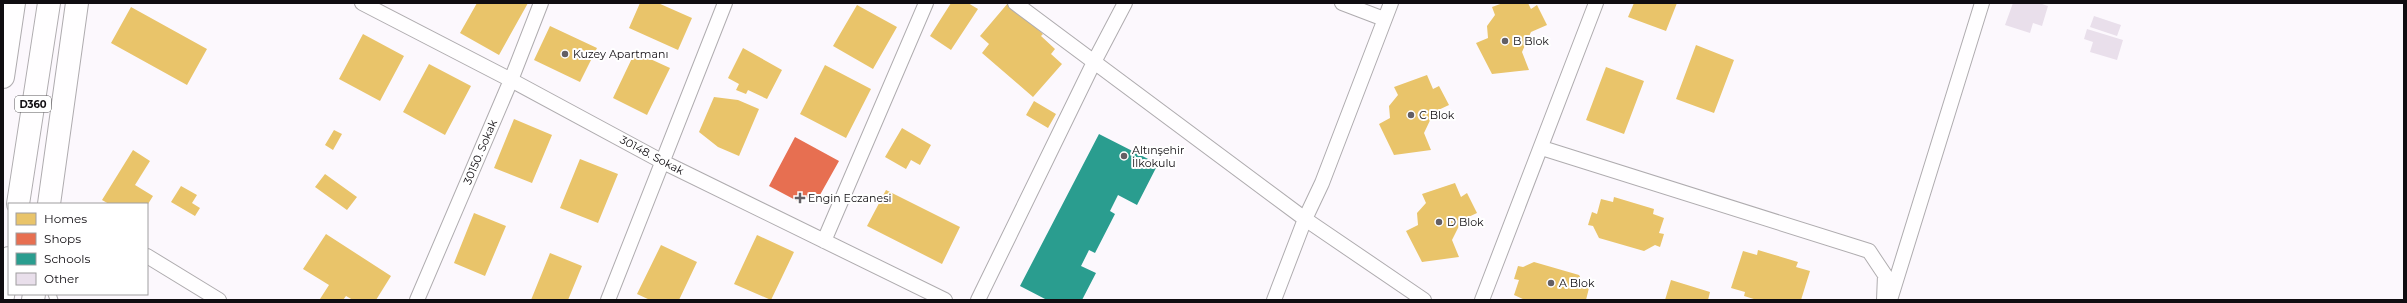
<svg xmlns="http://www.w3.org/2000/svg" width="2407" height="303" viewBox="0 0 2407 303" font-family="Montserrat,sans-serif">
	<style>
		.homes { fill: #e9c46a }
		.shops { fill: #e76f51 }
		.schools { fill: #2a9d8f }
		.building { fill: #e9dfeb }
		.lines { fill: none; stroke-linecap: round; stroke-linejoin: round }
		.service-casing { stroke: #afacaf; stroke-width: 9 }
		.minor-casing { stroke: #afacaf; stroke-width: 16 }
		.trunk-casing { stroke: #afacaf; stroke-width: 24 }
		.service { stroke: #fffeff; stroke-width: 7 }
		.minor { stroke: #fffeff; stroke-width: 14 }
		.trunk { stroke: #fffeff; stroke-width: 22 }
		.poi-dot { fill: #635f64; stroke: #fff; stroke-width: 1.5 }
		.labels { text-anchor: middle; stroke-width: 4; stroke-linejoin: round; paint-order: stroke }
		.shield { fill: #fff; stroke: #585658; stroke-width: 1 }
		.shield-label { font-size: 10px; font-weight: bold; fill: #100d11 }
		.poi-label { font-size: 11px; fill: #100d11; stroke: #fff; text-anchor: start }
		.street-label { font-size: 11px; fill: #100d11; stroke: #fff }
	</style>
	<rect width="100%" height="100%" fill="#fcf8fd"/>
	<!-- homes -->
	<path class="homes" d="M477,3H528L499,55L460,33Z
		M640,3H658L692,18L678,50L629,28Z
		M951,3H968L978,9L951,50L930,36Z
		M1008,3L1043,34L1041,36L1055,49L1051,54L1062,64L1033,97L982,53L989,44L980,36Z
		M1503,3H1528L1531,9L1537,5L1547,25L1531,32L1522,52L1529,70L1492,74L1476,43L1488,38L1487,26L1495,15L1492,7Z
		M1634,3H1677L1666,31L1628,17Z
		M857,5L897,27L873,69L833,46Z
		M131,7L207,49L187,85L111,43Z
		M550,26L597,48L580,82L534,60Z
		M363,34L404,56L380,101L339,79Z
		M1696,45L1734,60L1714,113L1676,99Z
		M743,48L782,70L767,99L748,90L746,94L736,90L739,84L728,78Z
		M635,52L670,68L647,115L613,98Z
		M429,64L471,86L445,135L403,112Z
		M825,65L871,89L846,138L800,114Z
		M1606,67L1644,81L1624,134L1586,120Z
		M1427,75L1433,89L1439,86L1449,105L1434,112L1424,133L1431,150L1394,155L1379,124L1390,118L1389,106L1398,95L1394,87Z
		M714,97L738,100L759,109L739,156L718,147L699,132Z
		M1034,101L1056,114L1048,128L1026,115Z
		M514,119L552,135L532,183L494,168Z
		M902,128L931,145L920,165L911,160L906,169L885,157Z
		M334,130L342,134L333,150L325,145Z
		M133,150L150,161L135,185L153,196L148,204H109L102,200Z
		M580,159L618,174L598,223L560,208Z
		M325,174L357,197L347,210L315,187Z
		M1455,183L1461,197L1467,193L1477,213L1462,220L1452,240L1459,257L1422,262L1406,231L1418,225L1417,213L1426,203L1422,194Z
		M181,186L197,195L192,203L200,208L195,216L171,202Z
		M886,190L960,227L942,264L867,226Z
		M1614,197L1654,209L1653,214L1664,218L1659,233L1664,234L1660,247L1655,245L1644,251L1599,238L1593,226L1588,225L1592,212L1597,214L1601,199L1613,202Z
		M474,213L506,226L485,276L454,263Z
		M326,234L391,276L376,300H353L346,296L343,300L320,299L329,285L303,269Z
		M757,235L794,252L771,300L734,284Z
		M661,245L697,262L679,300H650L637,294Z
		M1758,250L1798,262L1796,267L1810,271L1801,300H1757L1744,296L1745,292L1731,288L1743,251L1757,255Z
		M550,253L582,266L568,300H531Z
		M1534,262L1579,275L1585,286L1589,288L1586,300H1525L1514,295L1519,280L1514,279L1518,266L1523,267Z
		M1671,280L1710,292L1708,300H1665Z"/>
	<!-- shops -->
	<path class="shops" d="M795,137L839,161L816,202L804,196L801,203L769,186Z"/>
	<!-- schools -->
	<path class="schools" d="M1099,134L1158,164L1137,205L1118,195L1110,211L1115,214L1095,253L1089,250L1081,266L1096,273L1082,300H1047L1020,286Z"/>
	<!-- building -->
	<path class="building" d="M2013,3H2039L2048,6L2042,26L2033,23L2030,33L2005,25Z
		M2094,16L2121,25L2117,36L2090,27Z
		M2087,29L2123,40L2117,60L2090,52L2093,42L2084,39Z"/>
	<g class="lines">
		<!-- service casing -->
		<g class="service-casing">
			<path id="service" d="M52,294L54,300"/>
		</g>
		<!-- minor casing -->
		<g class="minor-casing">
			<path id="minor" d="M362,3L511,80L663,162L945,300
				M1015,3L1305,219L1424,300
				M1342,3L1384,19
				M1542,148L1869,251L1885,275L1884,300
				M824,241L926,3
				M147,256L219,300
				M417,300L511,80L541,3
				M608,300L725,3
				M978,300L1094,62L1125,3
				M1274,300L1305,219L1322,183L1391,3
				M1482,300L1596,3
				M1890,300L1982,3"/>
		</g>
		<!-- trunk casing -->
		<g class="trunk-casing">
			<path id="trunk" d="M3,77L14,3
				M18,204L49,3
				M49,204L77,3
				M3,296L9,258
				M33,300L34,294"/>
		</g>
		<!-- service -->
		<use href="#service" class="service"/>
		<!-- minor -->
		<use href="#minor" class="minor"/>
		<!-- trunk -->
		<use href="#trunk" class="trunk"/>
	</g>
	<!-- markers -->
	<g class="poi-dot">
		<circle cx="1505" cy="41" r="4"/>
		<circle cx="565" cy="54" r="4"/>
		<circle cx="1411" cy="115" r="4"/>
		<circle cx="1124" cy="156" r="4"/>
		<path d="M798 192h4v4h4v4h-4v4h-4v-4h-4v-4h4z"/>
		<circle cx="1439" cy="222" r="4"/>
		<circle cx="1551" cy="283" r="4"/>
	</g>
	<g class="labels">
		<!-- shield labels -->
		<rect class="shield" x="15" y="96" width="36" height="16" rx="3"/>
		<g class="shield-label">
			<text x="33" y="108">D360</text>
		</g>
		<!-- poi labels -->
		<g class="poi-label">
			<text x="1513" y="45">B Blok</text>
			<text x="573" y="58">Kuzey Apartmanı</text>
			<text x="1419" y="119">C Blok</text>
			<text x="1132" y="154">Altınşehir<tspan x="1132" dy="13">İlkokulu</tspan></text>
			<text x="808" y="202">Engin Eczanesi</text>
			<text x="1447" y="226">D Blok</text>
			<text x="1559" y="287">A Blok</text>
		</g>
		<!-- street labels -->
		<g class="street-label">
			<text transform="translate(480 152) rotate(-67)" y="4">30150. Sokak</text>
			<text transform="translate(652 155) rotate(28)" y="4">30148. Sokak</text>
		</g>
	</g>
	<!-- border -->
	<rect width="2407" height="303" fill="none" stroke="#100d11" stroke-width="8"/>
	<!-- legend -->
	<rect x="8" y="203" width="140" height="92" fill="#ffffff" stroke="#9f9ea0"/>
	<rect x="16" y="213" width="20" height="12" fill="#e9c46a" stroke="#9f9ea0"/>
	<text x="44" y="223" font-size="12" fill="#100d11">Homes</text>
	<rect x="16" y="233" width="20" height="12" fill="#e76f51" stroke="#9f9ea0"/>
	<text x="44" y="243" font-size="12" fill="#100d11">Shops</text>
	<rect x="16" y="253" width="20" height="12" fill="#2a9d8f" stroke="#9f9ea0"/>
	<text x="44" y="263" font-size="12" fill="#100d11">Schools</text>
	<rect x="16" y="273" width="20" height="12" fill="#e9dfeb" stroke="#9f9ea0"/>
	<text x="44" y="283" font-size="12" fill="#100d11">Other</text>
</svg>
